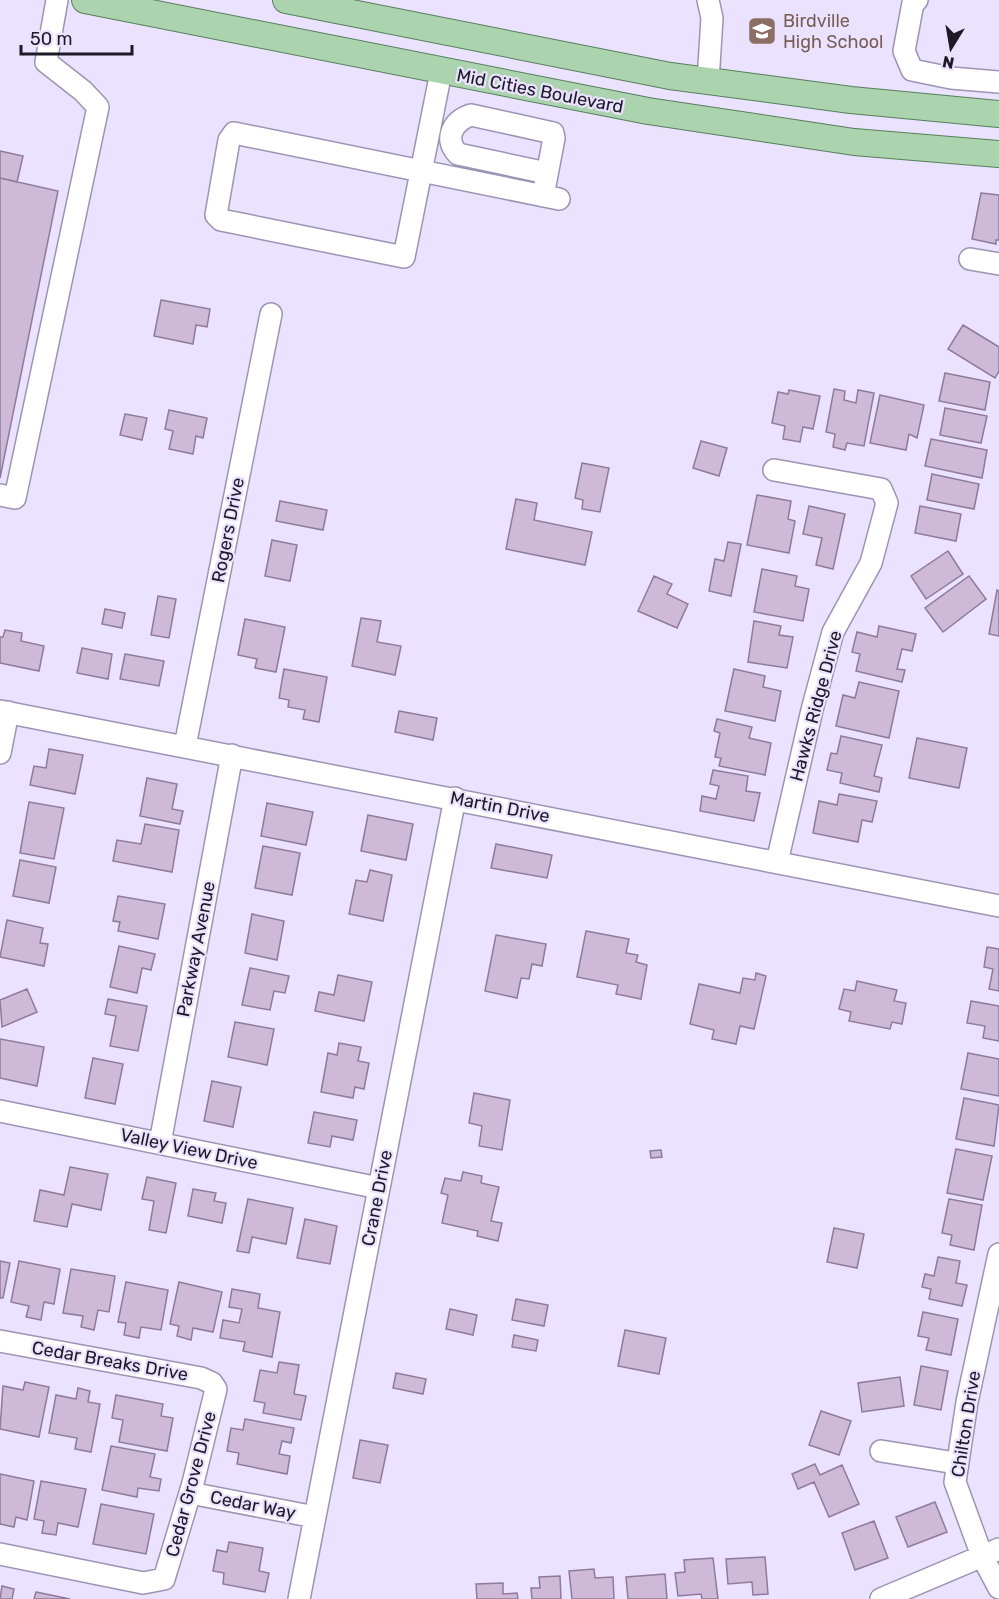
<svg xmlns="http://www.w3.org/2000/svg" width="999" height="1599" viewBox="0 0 999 1599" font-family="Rubik,sans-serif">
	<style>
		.building { fill: #ceb9d9; stroke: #8f7b99; stroke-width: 1.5 }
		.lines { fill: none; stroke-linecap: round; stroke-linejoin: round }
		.minor-casing { stroke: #9d93b4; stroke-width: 24 }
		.major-casing { stroke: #557f5b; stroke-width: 28 }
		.minor { stroke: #fff; stroke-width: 21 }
		.major { stroke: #abd3ae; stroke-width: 26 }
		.labels { text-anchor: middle; stroke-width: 4.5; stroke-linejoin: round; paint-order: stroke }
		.education-label { font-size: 18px; fill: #785e54; stroke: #eae2fe; text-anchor: start }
		.street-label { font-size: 18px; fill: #1d1926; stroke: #eae2fe }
	</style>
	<rect width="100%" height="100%" fill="#eae2fe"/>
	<!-- building -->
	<path class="building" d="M0,151L23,156L17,182L0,178Z
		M0,178L58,191L0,478Z
		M981,193L999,195V240H996V244L972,239Z
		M161,300L210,309L207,327L196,325L193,344L154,336Z
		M963,325L999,347V371L995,378L948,349Z
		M945,373L990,382L985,410L939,401Z
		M834,389L845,391L844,400L856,403L858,390L874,393L864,446L847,443L845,450L833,447L835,434L826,432Z
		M789,390L820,396L813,429L803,427L800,442L783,439L785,426L772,423L778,392L788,394Z
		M880,395L924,405L917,438L909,434L906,450L870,443Z
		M945,408L987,416L981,443L940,435Z
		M169,410L207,418L203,438L196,436L193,454L169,449L173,431L165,429Z
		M125,414L147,418L142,440L120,435Z
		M931,439L987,450L982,478L925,466Z
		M701,441L727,448L719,476L693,468Z
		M582,463L609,468L600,512L582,509L583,500L575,498Z
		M932,474L979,484L974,509L927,500Z
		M757,495L791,501L788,519L795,521L789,553L747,545Z
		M516,499L537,503L534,520L592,532L585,565L506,549Z
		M280,501L327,510L323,530L276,521Z
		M809,506L845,514L833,569L816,565L822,538L803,534Z
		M920,506L961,514L956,541L915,533Z
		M272,540L297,545L290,581L265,576Z
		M728,542L741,544L731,596L709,591L715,559L724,561Z
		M948,551L963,574L926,599L911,576Z
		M762,569L797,576L795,586L809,589L803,621L754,612Z
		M654,576L672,584L667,594L688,604L677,628L638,611Z
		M969,576L986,599L943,632L925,608Z
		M997,590L999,591V636L989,634Z
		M158,596L176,599L169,638L151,635Z
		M105,609L125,613L122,628L102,624Z
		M361,618L381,621L377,642L401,646L395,675L352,666Z
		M245,619L285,627L276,672L255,668L257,659L238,655Z
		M754,621L781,626L779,635L793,637L787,668L748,662Z
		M879,626L916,634L912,651L902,649L897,669L905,670L902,682L856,671L860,654L852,652L857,632L877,637Z
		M5,630L22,633L21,641L44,646L39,671L0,663V637H3Z
		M82,648L112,654L108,679L77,673Z
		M125,654L164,661L159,686L120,679Z
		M284,669L327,677L319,722L303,719L305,710L288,707L289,700L279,698Z
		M734,669L765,676L763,687L781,691L775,721L725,711Z
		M859,682L899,691L889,738L836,726L843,695L855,698Z
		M399,711L437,718L433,740L395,732Z
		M717,719L752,727L749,738L771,743L765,775L719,766L721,758L715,757L720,733L714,731Z
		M841,736L882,745L874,776L882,778L879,792L840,783L842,773L827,770L831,753L837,754Z
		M917,738L967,748L959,788L909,778Z
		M49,749L83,755L75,794L30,785L34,766L46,768Z
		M713,770L748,776L746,791L760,793L754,821L700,811L702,796L716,799L719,786L710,784Z
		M147,778L177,784L172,809L183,811L180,824L140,816Z
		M839,794L877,801L872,822L862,820L858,842L813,833L819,801L837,805Z
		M29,802L64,808L54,859L20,853Z
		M267,803L313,812L306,845L261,836Z
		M368,815L413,824L406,860L361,851Z
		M145,824L179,830L172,872L113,861L117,840L141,844Z
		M496,844L552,855L547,878L491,868Z
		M263,846L300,853L292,895L255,888Z
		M20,860L56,867L49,903L13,896Z
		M370,870L392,875L383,921L349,914L356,880L367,882Z
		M118,896L165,904L158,939L118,931L120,922L113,921Z
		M252,914L284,921L277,960L245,953Z
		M7,920L43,928L40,943L48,944L44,966L0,957Z
		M586,931L629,939L626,953L638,955L636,962L647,965L641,999L616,994L618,985L577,977Z
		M496,935L546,944L542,966L532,964L529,979L521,978L517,998L485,991Z
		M119,946L155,954L151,970L142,968L137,993L110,987Z
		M987,947L999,949V991L989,989L993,969L984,967Z
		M250,968L289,976L285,993L274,991L270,1010L242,1005Z
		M756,973L766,976L754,1029L740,1026L736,1044L712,1039L714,1030L690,1024L699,984L740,993L743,978L755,980Z
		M338,975L372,982L364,1021L315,1011L319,992L334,995Z
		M857,981L897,990L894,1001L906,1003L902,1024L892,1022L890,1029L849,1021L851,1012L839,1009L844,989L855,991Z
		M27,989L37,1012L2,1027L0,1000Z
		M108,999L147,1006L138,1051L110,1046L116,1016L105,1014Z
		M971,1001L999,1006V1041L983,1038L985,1026L967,1023Z
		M235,1022L274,1029L267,1065L228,1057Z
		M0,1039L44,1047L37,1086L0,1078Z
		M339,1043L361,1047L358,1061L369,1063L364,1089L355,1087L353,1098L321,1092L328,1053L337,1055Z
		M968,1053L999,1059V1096L961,1089Z
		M93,1058L123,1064L115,1104L85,1098Z
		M212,1081L241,1087L233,1127L204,1121Z
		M474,1093L510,1100L502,1150L479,1146L482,1126L469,1123Z
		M964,1098L999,1105L994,1146L956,1139Z
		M314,1112L357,1120L353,1140L332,1136L330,1147L308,1143Z
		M956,1149L992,1156L983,1200L947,1193Z
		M661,1150L662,1157L651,1158L650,1151Z
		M70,1167L108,1174L101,1210L72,1204L67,1227L34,1221L40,1190L64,1195Z
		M463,1172L482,1176L481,1183L499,1187L491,1221L502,1223L498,1241L477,1236L478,1231L442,1223L448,1195L441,1193L445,1178L461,1181Z
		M147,1177L176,1183L166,1233L149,1230L154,1201L142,1199Z
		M193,1189L216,1193L214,1201L226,1203L222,1223L188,1216Z
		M248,1199L293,1208L286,1244L252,1237L249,1253L237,1251Z
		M949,1199L982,1205L974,1250L950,1245L952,1235L942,1233Z
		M305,1219L337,1226L330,1264L297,1258Z
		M834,1228L864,1234L857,1268L827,1262Z
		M938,1257L960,1261L956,1283L967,1285L962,1306L929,1299L931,1289L922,1287L925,1274L934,1276Z
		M0,1261L10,1263L3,1298H0Z
		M19,1261L60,1269L54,1304L44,1302L41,1320L26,1317L29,1306L11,1302Z
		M71,1269L115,1276L109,1312L98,1310L94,1330L81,1327L83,1316L63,1313Z
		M126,1282L168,1290L161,1330L141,1327L139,1338L124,1335L126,1323L118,1322Z
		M179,1282L222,1292L213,1332L193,1328L191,1340L177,1336L179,1326L170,1324Z
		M232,1289L260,1294L258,1308L280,1312L272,1357L243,1351L245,1342L220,1338L223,1320L239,1323L242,1309L229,1307Z
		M516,1299L548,1305L544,1326L512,1320Z
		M450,1309L477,1315L473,1335L446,1329Z
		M923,1312L958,1319L951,1355L926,1350L929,1338L918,1336Z
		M625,1330L666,1338L659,1374L618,1366Z
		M514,1335L538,1340L536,1351L512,1347Z
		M279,1362L299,1365L294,1394L306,1396L301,1420L263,1413L265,1403L254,1401L260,1370L277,1373Z
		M921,1366L948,1371L941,1410L914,1405Z
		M396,1373L426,1379L423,1394L393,1388Z
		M900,1377L904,1406L862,1412L858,1383Z
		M25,1382L49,1387L39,1437L0,1429L3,1386L23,1390Z
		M78,1388L90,1391L88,1402L100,1404L91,1452L75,1449L77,1438L49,1433L56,1395L76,1399Z
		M116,1395L163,1404L161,1416L173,1418L167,1451L119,1442L123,1420L112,1418Z
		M821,1411L851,1421L839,1455L809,1445Z
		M245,1419L294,1428L291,1443L282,1441L279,1454L290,1456L287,1474L237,1464L239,1453L227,1451L231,1428L243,1430Z
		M360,1440L388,1445L380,1483L353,1478Z
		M111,1446L155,1454L150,1477L161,1479L159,1491L138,1488L137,1497L102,1490Z
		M815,1464L820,1475L842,1465L859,1504L829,1517L814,1482L798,1489L792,1474Z
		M0,1474L34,1481L27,1520L16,1517L14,1527L0,1524Z
		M41,1481L86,1489L78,1527L58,1523L56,1535L42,1533L44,1521L34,1519Z
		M935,1502L947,1532L908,1547L896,1517Z
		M101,1504L154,1514L146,1554L93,1544Z
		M874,1521L888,1558L855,1570L842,1533Z
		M229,1542L263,1548L259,1571L269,1573L265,1592L223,1584L224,1573L213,1571L217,1550L227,1552Z
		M765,1557L768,1594L753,1595L752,1582L728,1584L726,1559Z
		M713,1558L718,1599H702L701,1594L678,1596L675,1573L685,1572L684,1560Z
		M594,1569L595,1578L613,1577L614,1599H572L569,1571Z
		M665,1574L667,1599H628L626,1577Z
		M560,1576L561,1599H532L531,1588H540L539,1577Z
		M503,1583V1594L517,1593L518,1599H477L476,1584Z
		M2,1586L14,1589L12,1599H0Z
		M36,1592L70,1599H34Z"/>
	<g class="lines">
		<!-- minor casing -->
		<g class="minor-casing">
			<path id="minor" d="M917,0L913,3L904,51L912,70L951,78L999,82
				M441,72L404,257L221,220L216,215L229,140L234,133L559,199
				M708,81L712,18L708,0
				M543,196L554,138L553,133L471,115C453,121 443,139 458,154L547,173
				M970,259L999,264
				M774,470L881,489L887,503L871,563L833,632L812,710L777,862
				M0,495L15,498L98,107L83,91L46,62L57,0
				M0,711L999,906
				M185,746L271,314
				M0,753L8,712
				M0,1111L379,1188
				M160,1143L232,755
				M999,1254L967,1402L955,1482L982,1556L999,1588
				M0,1341L201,1378L212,1383L216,1389L193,1483L164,1579L143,1583L0,1554
				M881,1451L956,1463
				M190,1493L315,1517
				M299,1599L455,798
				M881,1599L999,1549"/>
		</g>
		<!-- major casing -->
		<g class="major-casing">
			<path id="major" d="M85,0L648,111L854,142L999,154
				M286,0L670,76L851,100L999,114"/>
		</g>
		<!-- minor -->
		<use href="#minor" class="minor"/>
		<!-- major -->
		<use href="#major" class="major"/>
	</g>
	<!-- icons -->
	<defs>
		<g id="school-square" transform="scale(1.5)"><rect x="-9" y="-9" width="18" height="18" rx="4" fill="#8d6e63" stroke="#eae2fe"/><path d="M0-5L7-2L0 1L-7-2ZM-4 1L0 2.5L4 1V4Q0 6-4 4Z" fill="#fff"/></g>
	</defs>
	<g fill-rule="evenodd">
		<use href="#school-square" x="762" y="31"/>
	</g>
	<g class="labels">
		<!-- education labels -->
		<g class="education-label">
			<text x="783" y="27">Birdville<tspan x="783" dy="21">High School</tspan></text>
		</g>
		<!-- street labels -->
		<g class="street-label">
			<text transform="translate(540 91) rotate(11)" y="6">Mid Cities Boulevard</text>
			<text transform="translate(228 530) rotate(-79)" y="6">Rogers Drive</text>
			<text transform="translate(816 706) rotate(-75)" y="6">Hawks Ridge Drive</text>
			<text transform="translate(500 807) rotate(11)" y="6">Martin Drive</text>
			<text transform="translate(196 949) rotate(-79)" y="6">Parkway Avenue</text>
			<text transform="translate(189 1149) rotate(12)" y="6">Valley View Drive</text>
			<text transform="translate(377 1198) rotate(-79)" y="6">Crane Drive</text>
			<text transform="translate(110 1361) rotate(10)" y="6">Cedar Breaks Drive</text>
			<text transform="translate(966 1424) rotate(-81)" y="6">Chilton Drive</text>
			<text transform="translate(191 1484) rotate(-75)" y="6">Cedar Grove Drive</text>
			<text transform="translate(253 1505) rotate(11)" y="6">Cedar Way</text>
		</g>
	</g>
	<!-- north arrow -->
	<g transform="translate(951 48) rotate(191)" stroke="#eae2fe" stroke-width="4.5" paint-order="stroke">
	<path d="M0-4.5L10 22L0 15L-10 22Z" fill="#1d1926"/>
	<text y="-9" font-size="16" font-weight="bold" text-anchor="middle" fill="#1d1926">N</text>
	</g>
	<!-- scale -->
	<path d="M21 45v9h111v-9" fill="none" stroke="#1d1926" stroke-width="3"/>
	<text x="30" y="45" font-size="18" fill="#1d1926" stroke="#eae2fe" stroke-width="4.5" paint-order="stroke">50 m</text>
</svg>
